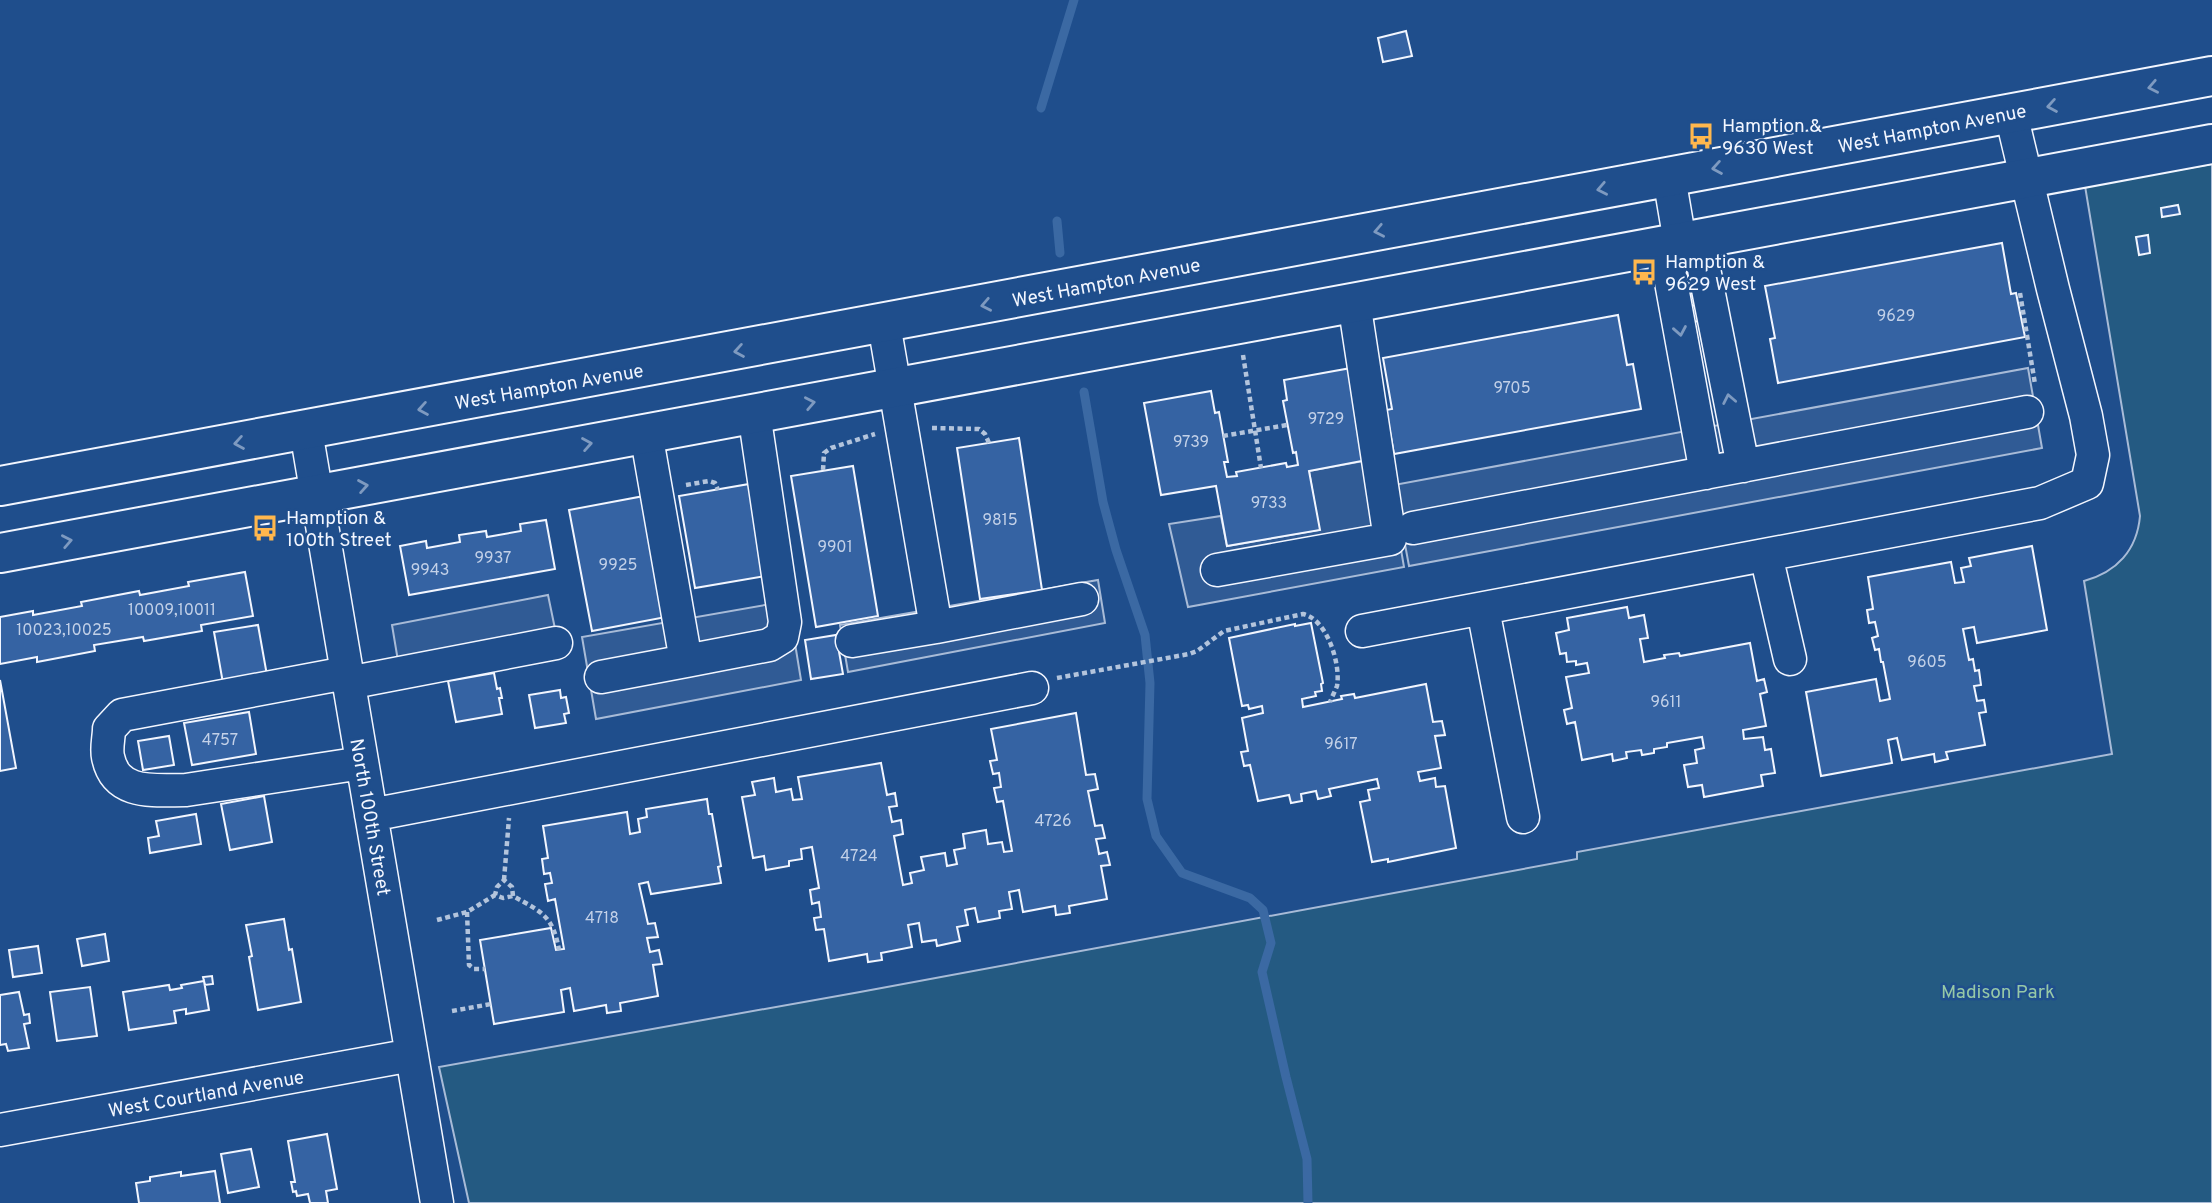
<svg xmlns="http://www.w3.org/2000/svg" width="2212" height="1203" viewBox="0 0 2212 1203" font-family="Overpass,sans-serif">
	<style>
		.green { fill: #245a82; stroke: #a8bbd7; stroke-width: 2 }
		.parking { fill: #305b95; stroke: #a8bbd7; stroke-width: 2 }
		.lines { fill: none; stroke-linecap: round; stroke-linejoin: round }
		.stream { stroke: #3b69a3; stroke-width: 9 }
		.building { fill: #3563a3; stroke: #f2f6ff; stroke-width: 2 }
		.minor-casing { stroke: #f2f6ff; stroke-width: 35 }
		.major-casing { stroke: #f2f6ff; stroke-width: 42 }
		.path { stroke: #b3c4dc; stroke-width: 4.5; stroke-dasharray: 5 3.5; stroke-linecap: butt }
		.minor { stroke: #1f4e8c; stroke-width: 32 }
		.major { stroke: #1f4e8c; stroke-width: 38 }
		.oneway { stroke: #7e9ac0 }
		.labels { text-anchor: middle; stroke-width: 5; stroke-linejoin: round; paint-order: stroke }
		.number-label { font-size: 16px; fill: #c3d1e8 }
		.poi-label { font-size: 19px; fill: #f2f6ff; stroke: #1f4e8c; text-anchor: start }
		.street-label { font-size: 19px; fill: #f2f6ff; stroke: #1f4e8c }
		.park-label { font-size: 19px; fill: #97c8a6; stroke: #1f4e8c }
	</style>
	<rect width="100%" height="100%" fill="#1f4e8c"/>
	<!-- green -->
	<path class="green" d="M2212,164V1203H469L439,1067L860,992L1577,859V852L2112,754L2084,581C2117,572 2137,550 2140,516L2085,186Z"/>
	<!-- parking -->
	<path class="parking" d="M2028,368L2042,448L1409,566L1394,485Z
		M1385,457L1404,567L1188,607L1169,524L1221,516L1227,546L1319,530L1309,471Z
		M1098,580L1105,623L848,672L840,625Z
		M548,595L559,648L401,679L392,625Z
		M788,601L801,680L596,719L582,637Z"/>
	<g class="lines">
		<!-- stream -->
		<path class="stream" d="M1041,108L1074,0
			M1057,221L1060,253
			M1084,392L1103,502L1116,550L1145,635L1150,683L1147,799L1156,836L1182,873L1250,898L1263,910L1271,943L1262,972L1286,1077L1307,1159L1308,1203"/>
	</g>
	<!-- building -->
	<path class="building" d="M1406,31L1412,56L1383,62L1378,38Z
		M2178,205L2180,214L2162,217L2161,208Z
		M2148,235L2150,253L2139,255L2136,237Z
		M2002,243L2011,294L2016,293L2025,337L1778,383L1770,339L1775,338L1765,286Z
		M1698,305L1700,321L1691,322L1688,306Z
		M1618,315L1627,365L1633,364L1641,409L1394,454L1386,410L1392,409L1383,358Z
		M1351,368L1367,460L1309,471L1320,530L1227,546L1216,486L1161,495L1144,403L1211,391L1215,413L1219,412L1228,462H1224L1227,477L1237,476L1236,472L1286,463L1287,467L1298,465L1296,452L1293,453L1283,401L1287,400L1284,380Z
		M1019,438L1042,590L980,599L957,448Z
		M853,466L878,616L816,627L791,476Z
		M755,483L771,575L695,588L679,496Z
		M644,496L666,617L592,631L569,510Z
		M546,520L555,569L409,595L400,546L426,541L427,548L460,542L459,535L486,531L487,537L521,531L520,524Z
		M2032,546L2047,630L1977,643L1974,627L1963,629L1969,660L1973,659L1975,671L1979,670L1981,685L1974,686L1977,701L1984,700L1986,712L1979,713L1985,745L1946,752L1948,759L1935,762L1934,754L1902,760L1897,738L1888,740L1892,763L1821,776L1806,692L1876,679L1880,701L1890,699L1883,662H1881L1879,649L1875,650L1872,638L1878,636L1875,622L1869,623L1867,610L1873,609L1868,577L1951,562L1955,583L1964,582L1961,568L1971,566L1969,558Z
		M245,572L253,616L201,625L202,631L144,641L143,637L94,645L95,651L37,662V657L0,664V617L33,611V615L82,606L81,602L139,591L140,595L189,586L188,582Z
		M1627,607L1629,618L1644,615L1648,638L1640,639L1644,662L1665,658L1664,655L1679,653L1680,656L1750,643L1757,681L1764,679L1767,692L1760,694L1766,726L1743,730L1744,739L1763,737L1765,750L1771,749L1775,773L1761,775L1763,786L1704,797L1702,785L1688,787L1684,765L1697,763L1695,750L1704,748L1702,737L1667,743V747L1654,749V753L1642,755L1641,750L1626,752L1627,758L1613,761L1612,754L1582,760L1575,722L1567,724L1564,710L1572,708L1566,677L1589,673L1587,663L1576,665V661L1567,662L1566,653L1560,654L1556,633L1569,630L1567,618Z
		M1311,623L1323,683L1321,684L1322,691L1315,692L1316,696L1302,699L1303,707L1342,699L1341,696L1354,694L1355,698L1426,684L1433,722L1442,721L1445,735L1435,736L1441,768L1418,772L1420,781L1435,778L1436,787L1445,786L1456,848L1388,862V859L1372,862L1360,802L1370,800L1368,790L1379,788L1377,779L1329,789L1331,796L1318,799L1316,791L1301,794L1302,801L1291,803L1289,795L1258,801L1250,765L1244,766L1241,752L1248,751L1242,718L1263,713L1262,706L1249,709L1248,705L1242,706L1229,638L1295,624V626Z
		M258,625L268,681L224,689L214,632Z
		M836,635L843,674L811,679L805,640Z
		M494,673L497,689L500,688L502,698H499L502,714L456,722L448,681Z
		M0,680L16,768L0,771Z
		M560,690L561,698L566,697L569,713L564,714L566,723L535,728L529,695Z
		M249,712L256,754L192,765L184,723Z
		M1076,713L1086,775L1095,774L1098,789L1088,791L1095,826L1102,825L1105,838L1096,839L1098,848L1099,854L1107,852L1110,865L1101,866L1107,899L1069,906L1070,913L1056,915L1055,906L1023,912L1019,890L1009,892L1012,909L999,911L1000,918L978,922L975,908L965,910L968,925L957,927L960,941L937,946L936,940L922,942L919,923L908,925L912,947L881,953L882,960L868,962L867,954L829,961L824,929L816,930L814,918L821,917L819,902L812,904L810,890L819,888L812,847L801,849L802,859L789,861V866L766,870L764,856L753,858L742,797L755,795L752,782L774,778L776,792L791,789L793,800L802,799L798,777L881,763L887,795L895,793L897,806L889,807L892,822L901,820L903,834L894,836L903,885L912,883L910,873L924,870L921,857L945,853L947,866L957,864L954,850L965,848L963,834L986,830L988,844L1002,842L1004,852L1012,851L1003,801L997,802L994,788L1001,787L999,773L993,774L990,761L997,760L991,729Z
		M169,736L174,765L143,770L138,741Z
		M264,796L272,842L230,850L221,804Z
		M707,799L709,814H712L721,866L718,867L721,883L651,894L648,882L639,884L648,924L655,923L658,937L647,938L650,952L659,950L662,964L653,965L658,996L620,1003L621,1011L607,1013L606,1005L574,1011L570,988L561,990L564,1012L494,1024L480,940L551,928L556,950L564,949L555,899L548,901L545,884L552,883L550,873L544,874L542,859L548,858L543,826L627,812L630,834L640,832L638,819L647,817L646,809Z
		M196,814L201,844L150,853L148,838L159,836L156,821Z
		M284,919L289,950L292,949L301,1002L258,1010L249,957L252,956L246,925Z
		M105,934L109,961L82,966L77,939Z
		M38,946L42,973L13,977L9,950Z
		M212,976L213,984L205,985L203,977Z
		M204,981L209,1010L186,1014V1009L174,1011L176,1023L129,1030L123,992L169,985L170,990L182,988L181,985Z
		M90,987L97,1036L57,1041L50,992Z
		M19,992L24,1015L29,1014L30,1023L24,1024L29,1048L8,1051L6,1044L0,1045V995Z
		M327,1134L337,1189L326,1191L328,1203H310L308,1194L297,1196L296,1191L293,1192L291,1182H295L288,1141Z
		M251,1149L259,1187L228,1193L221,1154Z
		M215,1171L220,1203H139L136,1183L150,1181V1177L181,1172V1176Z"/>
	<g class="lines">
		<!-- minor casing -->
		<g class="minor-casing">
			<path id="minor" d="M1669,177L1680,242L1669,271L1706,473
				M1680,242L1703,264L1743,466
				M884,324L936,627L1082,599
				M306,431L437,1203
				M646,433L686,661L769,645L782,637L785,622L754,413
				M1413,528L2027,412
				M1766,555L1790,659
				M1217,570L1390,539L1354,302
				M1483,609L1523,817
				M1362,631L2040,503L2087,483L2093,455L2086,416L2053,289L2011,114
				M852,641L936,627
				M346,673L122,715L109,729C109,737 106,748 108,757C116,796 154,790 186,790L362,763
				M601,677L686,661
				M348,683L556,643
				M371,815L1032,688
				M0,1130L412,1055"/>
		</g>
		<!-- major casing -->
		<g class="major-casing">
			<path id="major" d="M0,486L2212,76
				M0,553L2212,144"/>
		</g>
		<!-- path -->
		<path class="path" d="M2020,293L2035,384
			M1243,355L1261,468
			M932,428L979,429L985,434L989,443
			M1223,436L1287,425
			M823,470L824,453L831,448L875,434
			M686,485L709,481L715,483L718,490
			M1057,678L1189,654L1197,651L1224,631L1303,614C1327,619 1341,664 1337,686C1335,691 1332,697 1330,702
			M504,880L509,818
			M513,896L512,887L504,880L497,887L495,895L503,898L513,896C542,912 553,916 559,950
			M467,912L469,965L474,969H485
			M437,920L467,912L495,895
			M452,1011L491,1004"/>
		<!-- minor -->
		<use href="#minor" class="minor"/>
		<!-- major -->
		<use href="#major" class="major"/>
	</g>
	<!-- one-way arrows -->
	<defs><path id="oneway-chevron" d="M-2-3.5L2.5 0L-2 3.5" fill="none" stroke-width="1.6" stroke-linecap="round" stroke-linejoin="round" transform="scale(1.75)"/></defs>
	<g class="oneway">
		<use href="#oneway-chevron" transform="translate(2153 87) rotate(169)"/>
		<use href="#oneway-chevron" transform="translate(2052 106) rotate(170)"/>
		<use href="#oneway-chevron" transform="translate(1717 168) rotate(170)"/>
		<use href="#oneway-chevron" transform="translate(1602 189) rotate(169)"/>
		<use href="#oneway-chevron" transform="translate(1379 231) rotate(169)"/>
		<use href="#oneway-chevron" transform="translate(986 305) rotate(169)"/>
		<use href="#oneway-chevron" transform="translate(1680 331) rotate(80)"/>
		<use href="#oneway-chevron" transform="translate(739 351) rotate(170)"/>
		<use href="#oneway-chevron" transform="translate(1729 399) rotate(-101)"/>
		<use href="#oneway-chevron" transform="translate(810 403) rotate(-11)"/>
		<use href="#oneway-chevron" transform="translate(423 409) rotate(170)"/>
		<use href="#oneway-chevron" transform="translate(239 443) rotate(170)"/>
		<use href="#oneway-chevron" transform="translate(587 444) rotate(-10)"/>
		<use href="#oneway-chevron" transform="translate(363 486) rotate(-10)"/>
		<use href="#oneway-chevron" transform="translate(67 541) rotate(-11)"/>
	</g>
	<!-- icons -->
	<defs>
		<g id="bus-bare" transform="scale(2.1)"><path d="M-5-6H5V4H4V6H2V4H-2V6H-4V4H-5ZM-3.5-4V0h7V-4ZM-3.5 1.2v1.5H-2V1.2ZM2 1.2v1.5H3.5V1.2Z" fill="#ffb74d" stroke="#1f4e8c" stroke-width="2.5" paint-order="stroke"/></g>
	</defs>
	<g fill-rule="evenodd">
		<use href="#bus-bare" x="1701" y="136"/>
		<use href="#bus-bare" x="1644" y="272"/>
		<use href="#bus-bare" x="265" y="528"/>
	</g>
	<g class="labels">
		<!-- number labels -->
		<g class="number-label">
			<text x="1896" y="321">9629</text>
			<text x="1512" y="393">9705</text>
			<text x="1326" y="424">9729</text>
			<text x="1191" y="447">9739</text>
			<text x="1269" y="508">9733</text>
			<text x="1000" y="525">9815</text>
			<text x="835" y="552">9901</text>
			<text x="493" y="563">9937</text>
			<text x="618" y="570">9925</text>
			<text x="430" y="575">9943</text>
			<text x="172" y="615">10009,10011</text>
			<text x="64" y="635">10023,10025</text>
			<text x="1927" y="667">9605</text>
			<text x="1666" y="707">9611</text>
			<text x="220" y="745">4757</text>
			<text x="1341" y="749">9617</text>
			<text x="1053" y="826">4726</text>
			<text x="859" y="861">4724</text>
			<text x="602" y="923">4718</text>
		</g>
		<!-- poi labels -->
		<g class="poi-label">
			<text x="1722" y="132">Hamption &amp;<tspan x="1722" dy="22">9630 West</tspan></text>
			<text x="1665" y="268">Hamption &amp;<tspan x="1665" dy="22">9629 West</tspan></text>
			<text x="286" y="524">Hamption &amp;<tspan x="286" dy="22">100th Street</tspan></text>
		</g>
		<!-- street labels -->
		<g class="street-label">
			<text transform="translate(1932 128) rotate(-11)" y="7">West Hampton Avenue</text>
			<text transform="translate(1106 282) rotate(-11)" y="7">West Hampton Avenue</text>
			<text transform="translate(549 386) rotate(-10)" y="7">West Hampton Avenue</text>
			<text transform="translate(371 817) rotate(80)" y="7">North 100th Street</text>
			<text transform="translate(206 1093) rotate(-10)" y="7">West Courtland Avenue</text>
		</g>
		<!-- park labels -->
		<g class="park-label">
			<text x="1998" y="998">Madison Park</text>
		</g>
	</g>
</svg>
